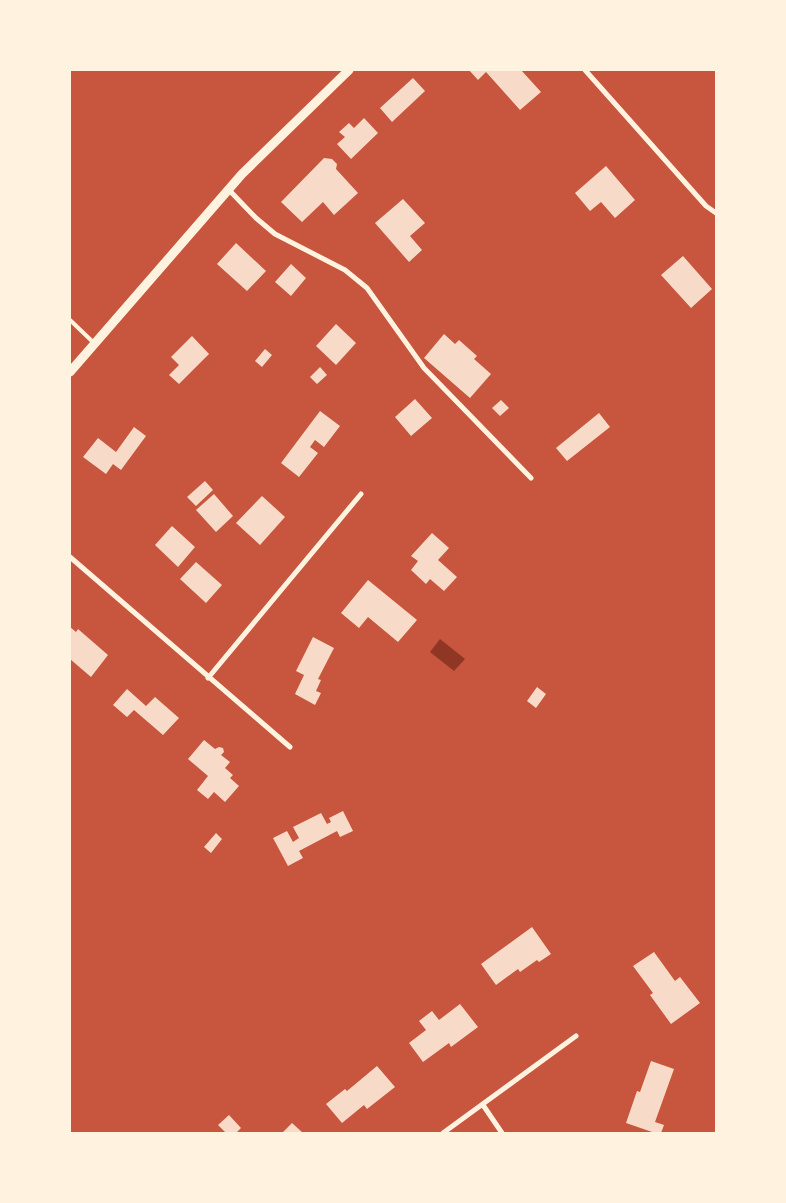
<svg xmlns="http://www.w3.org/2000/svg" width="786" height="1203" viewBox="0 0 786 1203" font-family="Montserrat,sans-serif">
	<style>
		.water { fill: #8f3625 }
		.building { fill: #f7dbc8 }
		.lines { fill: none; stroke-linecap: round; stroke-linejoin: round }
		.service { stroke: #fff3e0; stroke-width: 4 }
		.minor { stroke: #fff3e0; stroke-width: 5 }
		.tertiary { stroke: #fff3e0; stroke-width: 9 }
	</style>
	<rect width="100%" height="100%" fill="#c8553d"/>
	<!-- water -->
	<path class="water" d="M440,639L465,659L454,671L430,652Z"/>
	<!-- building -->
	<path class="building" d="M469,70H521L541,92L520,110L486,72L478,80Z
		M413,78L425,91L392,122L380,108Z
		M364,118L378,133L351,159L337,144L345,137L339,132L349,123L354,128Z
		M324,158L332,159L337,164L336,169L358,193L334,215L323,202L302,222L281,202Z
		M606,166L635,200L615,218L601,202L590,211L575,193Z
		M403,199L425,223L410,236L422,250L409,262L375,223Z
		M236,243L266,271L247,291L217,264Z
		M683,256L712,289L691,308L661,275Z
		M291,264L306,278L291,296L275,282Z
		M336,324L356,343L336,365L316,346Z
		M444,334L455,344L459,340L477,356L474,359L491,374L470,398L424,358Z
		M192,336L209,354L179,384L169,375L179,365L171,357Z
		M265,349L272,355L262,367L255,361Z
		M320,367L327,375L317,384L310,377Z
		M415,399L432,418L411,436L395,417Z
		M501,400L509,408L500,416L492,408Z
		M320,411L340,426L324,447L315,440L310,447L318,453L299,477L281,463Z
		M599,413L610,427L567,461L556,448Z
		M134,427L146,436L121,470L113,464L106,474L83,457L98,438L116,452Z
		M205,481L213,490L196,506L187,497Z
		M214,494L233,516L216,532L196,510Z
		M262,496L285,517L260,545L236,523Z
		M172,526L195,547L178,567L155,545Z
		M432,533L449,548L438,560L457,577L444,591L430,579L426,584L411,570L418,561L411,556Z
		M196,562L222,585L206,603L180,579Z
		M368,580L417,620L398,642L368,617L359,628L341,613Z
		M70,627L76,632L78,629L108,655L91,677L70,659Z
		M313,637L334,648L318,679L321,680L316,691L321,693L315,705L295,694L304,675L296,671Z
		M537,687L546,694L536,708L527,701Z
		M127,689L146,706L155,697L179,718L163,735L134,710L127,717L113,705Z
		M204,740L215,749L219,747L223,748L224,752L221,755L230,762L225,768L233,775L230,778L239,786L225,802L214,792L208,799L197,790L208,776L188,759Z
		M343,811L353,831L340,837L337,831L299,851L303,858L288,866L273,838L287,831L293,842L299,838L293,827L321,813L327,824L331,822L329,818Z
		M216,833L222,839L211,853L204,847Z
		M532,927L551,954L539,962L537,960L520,972L518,969L496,985L481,964Z
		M654,952L675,981L680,977L700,1003L671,1024L650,995L653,993L633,966Z
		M460,1004L478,1027L451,1047L449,1043L423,1062L409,1043L426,1030L419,1021L432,1011L439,1020Z
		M651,1061L674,1069L655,1122L664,1125L661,1133H655L626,1123L637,1091L640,1092Z
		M377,1066L395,1087L367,1109L364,1105L342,1123L326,1104L345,1089L347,1091Z
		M229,1115L241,1128L236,1133H226L218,1125Z
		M292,1123L303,1133H282Z"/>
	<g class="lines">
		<!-- service -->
		<path class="service" d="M70,320L95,344"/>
		<!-- minor -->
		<path class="minor" d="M585,70L706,206L716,213
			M229,190L256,218L275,234L345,270L367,288L424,368L531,478
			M70,557L290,747
			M208,678L361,494
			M483,1105L502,1133
			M443,1133L576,1036"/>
		<!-- tertiary -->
		<path class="tertiary" d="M70,372L242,174L349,70"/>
	</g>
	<!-- border -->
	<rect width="786" height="1203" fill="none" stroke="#fff3e0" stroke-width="142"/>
</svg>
